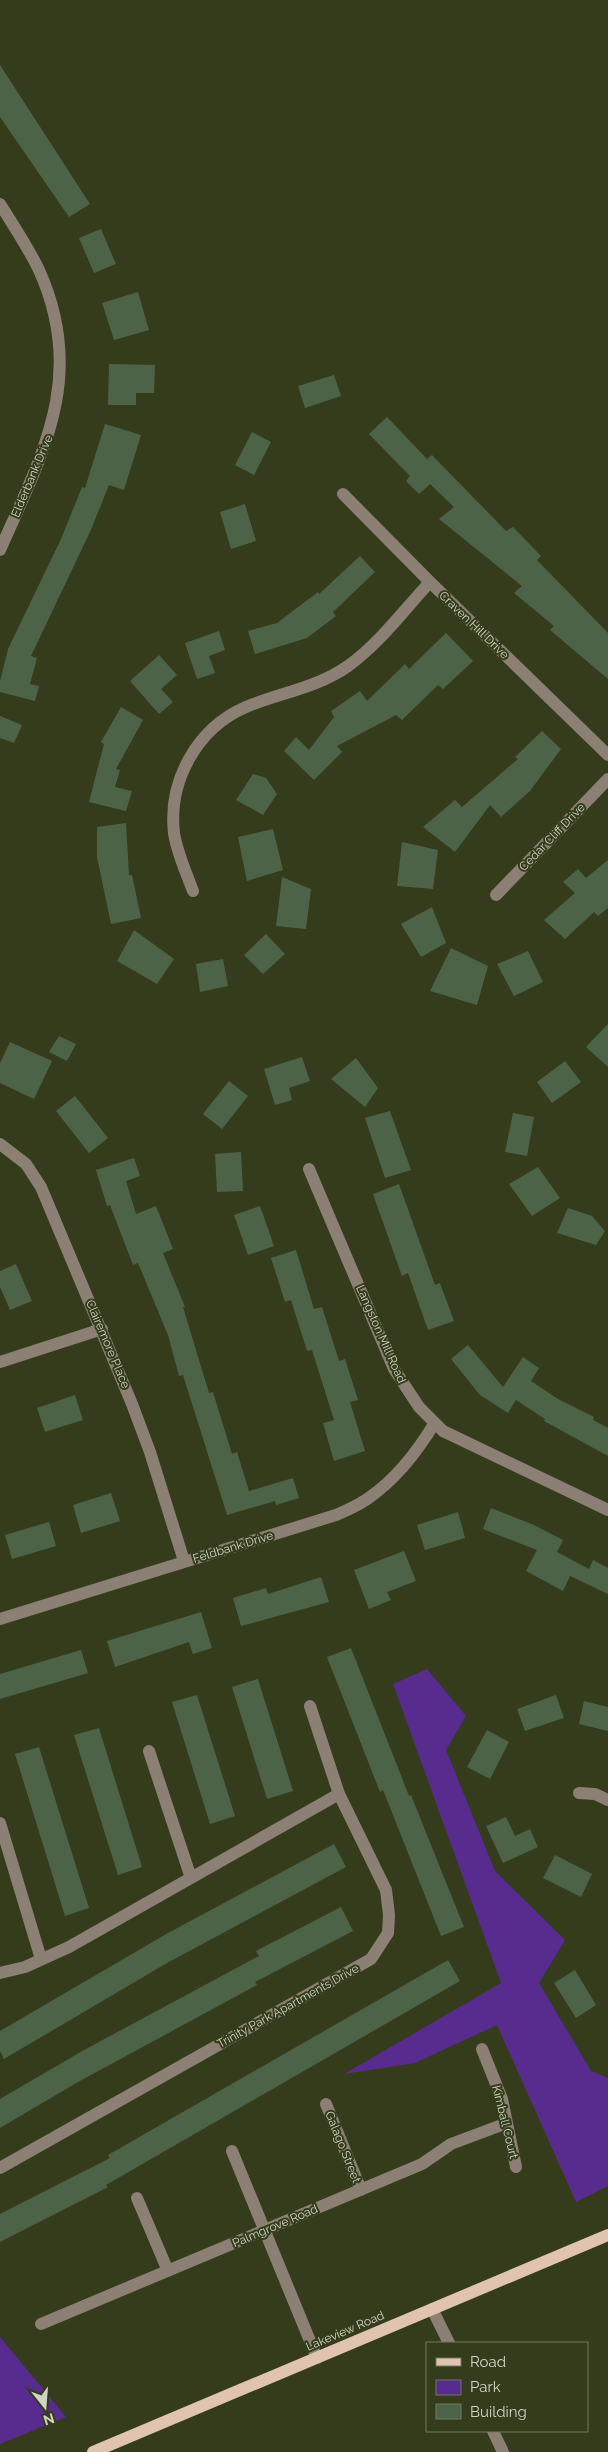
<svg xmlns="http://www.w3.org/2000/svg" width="608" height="2452" viewBox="0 0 608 2452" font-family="Raleway,sans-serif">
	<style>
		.green { fill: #572c8e }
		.building { fill: #4d6348 }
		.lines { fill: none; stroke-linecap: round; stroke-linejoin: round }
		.minor { stroke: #8c7f74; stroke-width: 12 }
		.major { stroke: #e0c4af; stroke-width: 12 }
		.labels { text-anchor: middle; stroke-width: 4; stroke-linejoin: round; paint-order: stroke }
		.street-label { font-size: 12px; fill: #cfd5c2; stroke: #343c1c }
	</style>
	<rect width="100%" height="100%" fill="#343c1c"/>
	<!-- green -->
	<path class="green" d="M427,1669L466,1716L446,1750L495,1871L565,1940L539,1983L591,2071L608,2078V2186L576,2202L497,2025L415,2063L344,2074L501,1983L393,1684Z
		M0,2337L66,2417L0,2444Z"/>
	<!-- building -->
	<path class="building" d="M0,65L90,204L69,217L0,117Z
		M101,229L116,264L94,273L79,238Z
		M138,292L149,330L114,340L102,303Z
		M109,364L155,365L154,393H136V405H108Z
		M334,375L341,396L305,408L298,386Z
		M387,417L427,459L432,455L506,531L513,527L541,556L537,560L608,633V679L550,630L554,626L514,593L522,586L439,519L454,507L430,484L419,494L406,481L410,476L369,434Z
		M105,424L141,435L124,490L109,485L90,532L31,656L37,658L30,684L39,686L35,701L0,692V681L8,649L61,539L82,487L85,488Z
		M252,432L271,442L254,475L235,465Z
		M245,504L256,541L231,549L220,512Z
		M360,556L375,572L333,612L336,616L307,638L255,654L248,631L277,623L318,592L319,594Z
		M219,631L225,650L209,656L215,673L197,679L185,643Z
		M446,633L473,661L443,689L438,685L402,720L396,715L337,746L342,752L314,780L284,751L296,737L309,750L334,717L331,711L360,691L367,701L405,664L409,669Z
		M159,655L177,675L161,689L173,702L159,714L130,681Z
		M121,707L143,720L116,769L120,770L115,787L132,791L126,811L89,802L104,744L101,742Z
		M0,716L22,725L14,743L0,738Z
		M542,731L561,749L530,791L501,817L490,805L455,852L423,827L455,800L462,807L518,759L515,757Z
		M253,774L266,778L277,794L263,815L236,800Z
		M126,823L129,875H132L141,918L111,924L97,857V827Z
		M273,829L283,870L247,881L238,837Z
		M402,842L438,850L433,889L397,886Z
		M608,860V908L598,916L594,912L565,939L544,920L575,893L563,882L578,869L586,878Z
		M282,877L311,889L306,929L276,926Z
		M432,907L446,943L421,957L401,924Z
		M134,930L174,959L157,984L117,961Z
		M266,934L285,954L263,974L244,955Z
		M451,948L488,966L477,1005L430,991Z
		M528,951L543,982L514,996L497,964Z
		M223,959L228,986L200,992L196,964Z
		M608,1024V1067L586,1047Z
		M59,1036L76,1044L67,1061L49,1052Z
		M10,1042L52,1061L34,1099L0,1083V1063Z
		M302,1057L310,1081L289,1088L292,1100L275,1105L264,1069Z
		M356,1058L378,1088L365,1107L331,1079Z
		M565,1061L581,1082L552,1103L537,1082Z
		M229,1081L248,1096L222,1129L203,1114Z
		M75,1096L108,1138L89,1153L56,1111Z
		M390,1111L411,1170L385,1178L365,1118Z
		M513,1113L534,1117L527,1156L505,1152Z
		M241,1152L243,1191L217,1192L215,1154Z
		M134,1158L140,1176L126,1181L136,1214L156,1206L173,1249L163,1253L185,1307H183L209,1393L213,1392L232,1454L237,1452L249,1491L293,1478L299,1498L276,1505L275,1501L227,1515L183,1375L179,1376L168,1335L138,1263L133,1265L110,1205L107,1206L96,1170Z
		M538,1167L560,1198L532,1216L509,1184Z
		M399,1184L435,1285L440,1283L454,1321L428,1330L408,1273L402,1276L373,1194Z
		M260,1206L274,1246L248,1255L234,1215Z
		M568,1208L592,1216L605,1231L596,1245L557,1233Z
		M296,1250L314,1309L322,1307L339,1361L345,1359L358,1400L350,1402L365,1451L334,1461L323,1423L334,1420L312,1350L307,1351L291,1300L285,1302L271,1258Z
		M16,1264L32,1301L10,1310L0,1287V1271Z
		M468,1345L503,1387L523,1357L539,1368L531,1381L558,1399L594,1417L593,1420L608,1428V1456L544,1421L545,1419L516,1400L508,1413L480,1395L451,1359Z
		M75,1395L83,1420L45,1432L37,1408Z
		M111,1493L120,1521L81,1533L73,1505Z
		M491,1508L534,1525L563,1540L557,1552L589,1569L593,1560L608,1568V1594L570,1576L563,1591L526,1571L537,1550L483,1529Z
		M458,1512L465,1538L425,1550L417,1525Z
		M49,1522L56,1546L12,1559L5,1535Z
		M404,1551L416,1581L387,1592L391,1600L369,1609L354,1570Z
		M321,1577L329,1602L241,1626L233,1598L266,1588L268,1594Z
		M201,1612L212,1648L193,1654L189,1642L115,1667L107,1641Z
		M351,1648L409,1796L411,1795L464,1927L441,1936L383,1790L380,1792L327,1657Z
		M81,1650L88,1673L0,1699V1674Z
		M258,1679L293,1791L267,1799L232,1687Z
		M197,1695L235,1816L210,1824L172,1702Z
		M556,1695L564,1718L525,1731L517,1709Z
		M584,1701L608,1707V1731L579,1724Z
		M99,1728L142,1867L118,1875L74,1735Z
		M487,1730L509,1742L490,1779L467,1767Z
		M39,1747L89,1908L65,1916L15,1754Z
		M506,1817L515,1836L530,1829L538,1847L503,1863L486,1826Z
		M334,1844L346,1867L167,1963L4,2059L0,2051V2031L168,1933Z
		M555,1855L592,1874L581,1897L543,1878Z
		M341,1907L353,1931L255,1982L257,1985L78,2082L0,2128V2099L84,2050L259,1956L256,1951Z
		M448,1960L460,1981L106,2185L108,2187L0,2242V2214L110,2158L108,2155Z
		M575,1970L596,2005L576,2018L554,1983Z"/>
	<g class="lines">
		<!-- minor -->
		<path class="minor" d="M0,204C13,225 28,247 39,270C87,376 43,453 0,550
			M343,494L430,582L608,755
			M193,891C186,872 177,853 174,833C168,781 197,728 246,707C279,693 317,688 348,666C379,644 404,610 430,582
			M496,895L608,779
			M0,1144L26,1164L41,1187L132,1404L150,1452L184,1561
			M309,1169L394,1369L419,1407L443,1431L608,1510
			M0,1362L102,1329
			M0,1619L336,1515C347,1510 360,1505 370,1497C397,1478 417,1452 434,1424
			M310,1706L339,1794
			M149,1751L191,1878
			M579,1793L595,1794L608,1800
			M0,1823L41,1959
			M0,1973L25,1967L69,1947L339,1794L386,1890L389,1915L388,1933L371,1959L0,2168
			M482,2049L502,2099L516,2167
			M326,2104L361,2190
			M232,2151L317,2358
			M137,2198L168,2271
			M432,2309L449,2343
			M41,2324L422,2164L451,2144L507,2123
			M493,2431L503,2452"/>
		<!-- major -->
		<path class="major" d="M93,2452L608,2235"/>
	</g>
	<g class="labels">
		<!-- street labels -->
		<g class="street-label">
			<text transform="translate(32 476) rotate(-67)" y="4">Elderbank Drive</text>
			<text transform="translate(474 625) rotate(44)" y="4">Craven Hill Drive</text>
			<text transform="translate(552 837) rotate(-46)" y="4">Cedar Cliff Drive</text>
			<text transform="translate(381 1334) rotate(66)" y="4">Langston Mill Road</text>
			<text transform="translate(108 1344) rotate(67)" y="4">Clairemore Place</text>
			<text transform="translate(233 1547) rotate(-17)" y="4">Feldbank Drive</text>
			<text transform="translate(288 2006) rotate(-29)" y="4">Trinity Park Apartments Drive</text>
			<text transform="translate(505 2122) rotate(76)" y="4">Kimball Court</text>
			<text transform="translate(343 2147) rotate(68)" y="4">Galago Street</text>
			<text transform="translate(275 2226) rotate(-23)" y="4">Palmgrove Road</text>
			<text transform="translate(345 2331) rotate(-23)" y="4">Lakeview Road</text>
		</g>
	</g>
	<!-- legend -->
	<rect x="426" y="2342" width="162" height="90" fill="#343c1c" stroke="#72795e"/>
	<rect x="436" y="2358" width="25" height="8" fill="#e0c4af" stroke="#72795e"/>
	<text x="470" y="2367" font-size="15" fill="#cfd5c2">Road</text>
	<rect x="436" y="2380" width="25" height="15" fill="#572c8e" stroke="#72795e"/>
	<text x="470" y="2392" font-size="15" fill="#cfd5c2">Park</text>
	<rect x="436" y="2404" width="25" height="15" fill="#4d6348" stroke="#72795e"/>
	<text x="470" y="2417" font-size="15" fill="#cfd5c2">Building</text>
	<!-- north arrow -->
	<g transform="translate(45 2407) rotate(163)" stroke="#343c1c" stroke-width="4" paint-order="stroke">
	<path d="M0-4L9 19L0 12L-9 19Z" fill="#cfd5c2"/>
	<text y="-8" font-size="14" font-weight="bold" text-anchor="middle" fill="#cfd5c2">N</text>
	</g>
</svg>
